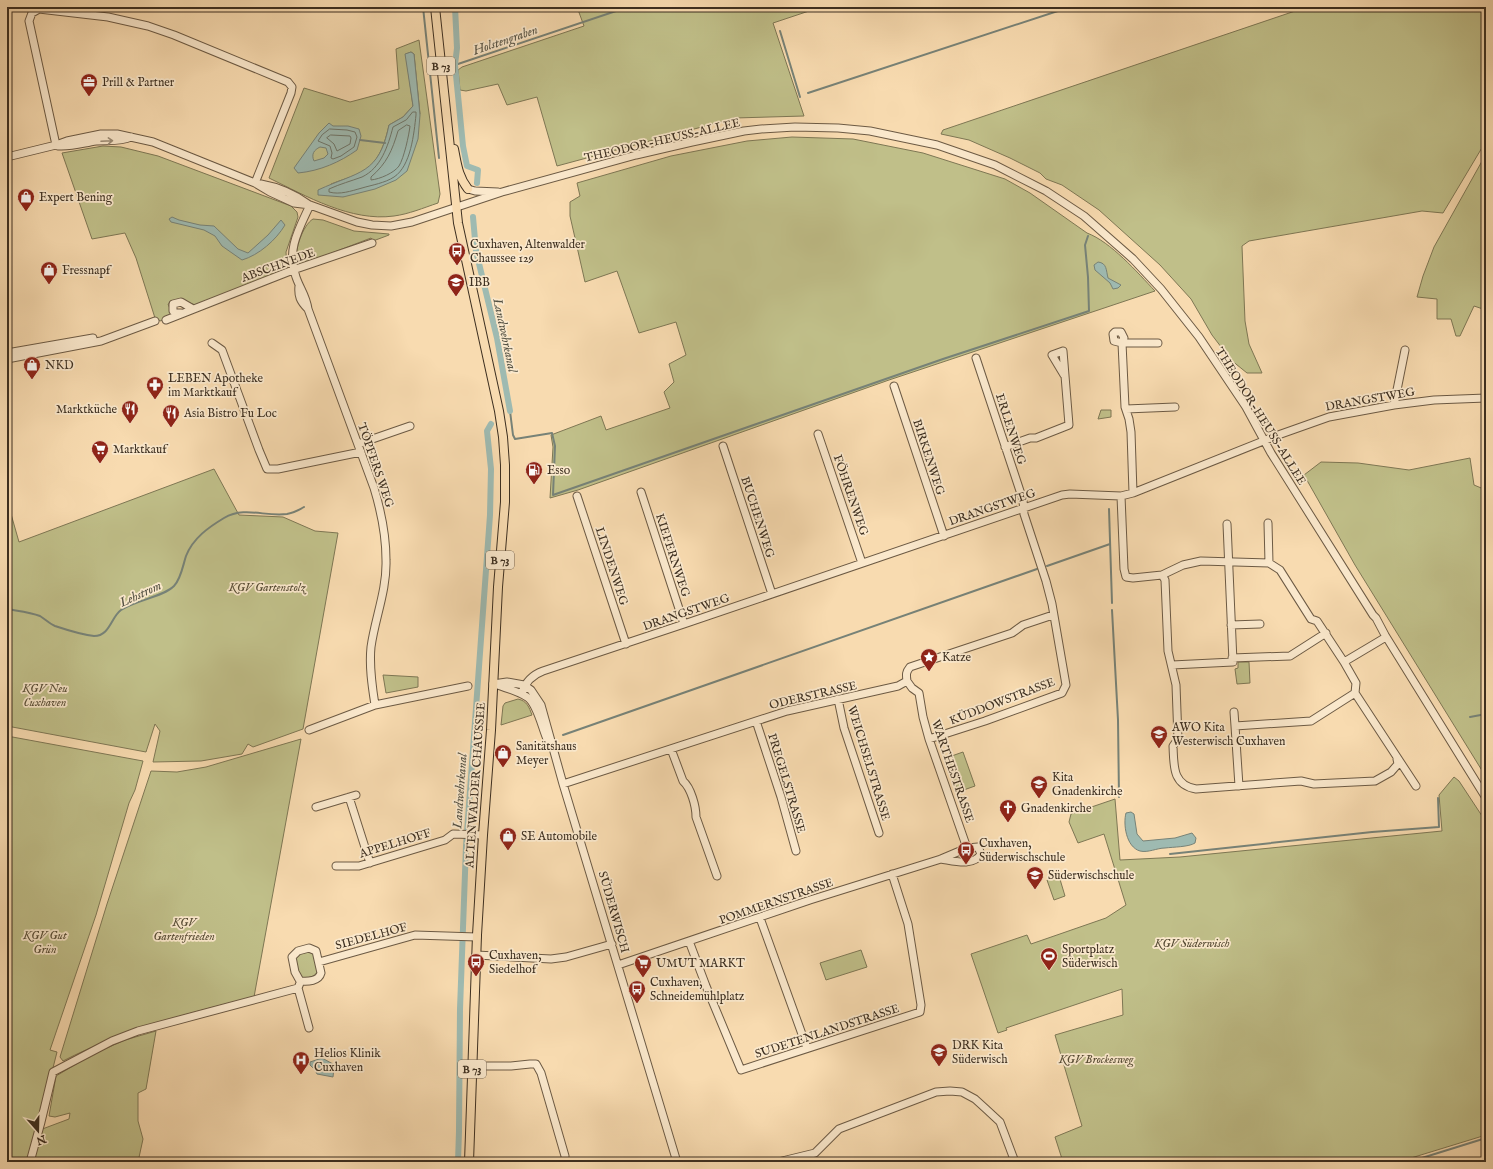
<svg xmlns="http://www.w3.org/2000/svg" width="1493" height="1169" viewBox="0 0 1493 1169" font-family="'IM FELL English',serif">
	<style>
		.green { fill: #c0bf89; stroke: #7e7754; fill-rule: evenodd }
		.water { fill: #9ebab1; stroke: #778277; fill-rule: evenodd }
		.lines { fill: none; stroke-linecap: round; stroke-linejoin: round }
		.shore { stroke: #6e7468; stroke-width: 1 }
		.stream { stroke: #778277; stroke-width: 2 }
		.canal { stroke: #9ebab1; stroke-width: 6 }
		.minor-casing { stroke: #6c5a44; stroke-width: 9 }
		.major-casing { stroke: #3d2f20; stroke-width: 10 }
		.minor { stroke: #fae8cc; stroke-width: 7 }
		.major { stroke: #f8dbb0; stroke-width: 8 }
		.oneway { stroke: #9c8c76 }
		.labels { text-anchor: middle; stroke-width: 3.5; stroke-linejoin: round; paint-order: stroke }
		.shield { fill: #fae8cc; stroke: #766654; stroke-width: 1 }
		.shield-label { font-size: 11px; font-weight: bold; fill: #3d2f20 }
		.poi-label { font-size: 12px; fill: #3d2f20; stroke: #fae8cc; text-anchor: start }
		.street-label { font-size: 12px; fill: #3d2f20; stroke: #fae8cc }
		.park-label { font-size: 12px; font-style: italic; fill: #574c35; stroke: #fae8cc }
		.water-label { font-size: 13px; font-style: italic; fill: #555244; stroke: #fae8cc }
	</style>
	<rect width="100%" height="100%" fill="#f8dbb0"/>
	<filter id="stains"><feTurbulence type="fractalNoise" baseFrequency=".005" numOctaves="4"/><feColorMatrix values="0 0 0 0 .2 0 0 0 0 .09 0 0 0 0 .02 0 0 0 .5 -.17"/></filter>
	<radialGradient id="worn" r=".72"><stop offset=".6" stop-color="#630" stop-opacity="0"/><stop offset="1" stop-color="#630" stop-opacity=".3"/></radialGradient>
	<!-- green -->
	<path class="green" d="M577,7H821L773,23L804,116L735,118L557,166L537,97L507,105L498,84L466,91L460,90L458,70L462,67L584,26Z
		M1307,7H1480L1486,25V141L1443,213L1422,211L1249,241L1242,246L1245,321L1249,344L1262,373H1247L1231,360L1212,335L1191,299L1160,265L1099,210L1062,185L1046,179L1040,173L1010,158L969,140L941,134L943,130Z
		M419,40L440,194L438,203C423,208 409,214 394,216C351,222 306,196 269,178L304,88L350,102L399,89L396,49ZM411,52L414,54L420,114L343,197L331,184C341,180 352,177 361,173C379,163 385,143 389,125L403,117L413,106L406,54Z
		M792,137L853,139L923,153L1005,179L1030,193L1087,233C1111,242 1137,272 1155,291L889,380L578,490L550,498L553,447L551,435L601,416L606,430L670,408L664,392L674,382L669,364L686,355L676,322L639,333L617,271L585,282L570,216V202L580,196L577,183L671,156L747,141Z
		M103,146L121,147L158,156L291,206L297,212L298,217L286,252L287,270L195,305L181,299L168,304L173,316L160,321L155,318L136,258L125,233L92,239L62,153Z
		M1486,154V310L1474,306L1460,336H1456L1451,319H1437V299L1417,297L1423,276L1434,247Z
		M313,219L323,220L354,231L389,234V235L373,241L371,238L303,264H299L297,262C294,250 303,225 313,219Z
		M1101,410H1111V417L1098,419Z
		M1470,458L1474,485L1486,490V777L1355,565L1304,475L1321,462L1358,463L1409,470Z
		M214,469L239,515L283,517L315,531L338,533L303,729L253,747L248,744L242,754L201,761L153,762L160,731L155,724L146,752L7,726V500L19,542Z
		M1238,662H1249L1250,683L1237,684L1235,669L1238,668Z
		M383,675L418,677V687L386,693Z
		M518,699C527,701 529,707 532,715L501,725L503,706L505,703Z
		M7,736L143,761L135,790L129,803L96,915L50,1050L57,1052L37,1131L69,1119L70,1113L55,1117L49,1116L56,1076L93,1054L125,1040L156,1031L146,1089L138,1093V1121L143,1139L138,1162H7Z
		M301,739L254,997C188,1013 123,1030 63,1061L60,1057L107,904L151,771L177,772L206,767Z
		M963,752L975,786L958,792L946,758Z
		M1454,777L1459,781L1486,822V1135L1398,1162H1063L1055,1137L1082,1126L1055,1035L1123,1015L1122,989L1006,1028L1007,1030L998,1033L971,954L1027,935L1031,944L1106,918L1126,905L1104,834L1078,843L1069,822L1071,814L1115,799L1120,860L1180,857L1442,831L1439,795Z
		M1059,876L1065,896L1054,900L1047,880Z
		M861,950L867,967L826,980L820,963Z
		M303,952H310L315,954L318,971C314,977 308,979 301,977C296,971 295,962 296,954Z"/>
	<!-- water -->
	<path class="water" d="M411,52L414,54L420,115L418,139L407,171L396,180L375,189L343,197L318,195V190C359,171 379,175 389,125L403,117L413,106L405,54Z
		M329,123L333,126H348L359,129L361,136L357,150C340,162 320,171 298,173L294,168L319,133ZM320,147L326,148L328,154L324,158L314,161C311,154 314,150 320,147Z
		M172,217L179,220L200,225L214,226L238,249L248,253L268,235L281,220L285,225C276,240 259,255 242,260L222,246L215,236L204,230L171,222L169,219Z
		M1098,262C1107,263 1106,270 1108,278L1121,285L1118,288L1113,289L1110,283L1095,270L1094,265Z
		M1131,812L1134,814L1137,834L1143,841L1175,838L1192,833L1196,838L1195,843C1189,847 1173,847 1165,848C1157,848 1148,853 1140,851C1126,847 1123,824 1126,813Z
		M322,1058L333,1064L334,1068L333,1077L317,1074L316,1072L318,1071L317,1069L313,1068L310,1065V1062Z"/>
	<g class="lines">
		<!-- shore -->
		<path class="shore" d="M413,112H416V115C414,133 411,166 394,177C385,183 372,185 362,188C351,191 340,195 329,192V189C340,184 351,181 362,177C381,168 388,146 393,127L406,120Z
			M407,125L410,126C409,135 404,158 399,166C394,173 380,179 371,180V177C387,163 392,151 398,131Z
			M330,129L347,130L355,132L357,137L354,147L341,156L333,159L331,158L332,153L330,146L318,141L322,135Z
			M331,135L350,136L351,138L350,144L337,151L334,144L327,138Z"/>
		<!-- stream -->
		<path class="stream" d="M423,7L439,158
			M780,31L800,97
			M455,65L628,7
			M808,93L1070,7
			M360,140L385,143
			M510,411L513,435L515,439L552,433L555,446L553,495L943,359L1089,311L1088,277L1085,245L1088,236
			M1109,509L1112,603
			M1047,566L1110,544
			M7,609C18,611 30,612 40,616C45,619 50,624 55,626C64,629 85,635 94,636C110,636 111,617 121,610C136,600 163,597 174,586C181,579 183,565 186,556C193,538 209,527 224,518C245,506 265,517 287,514C293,513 299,510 304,507
			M1112,610L1118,720L1119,797
			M1470,717L1486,714
			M563,735L1037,569
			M1170,854L1372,832L1439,827L1438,798
			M1409,1162L1486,1138"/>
		<!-- canal -->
		<path class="canal" d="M455,7L457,48L455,65L463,146L467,166L478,170L477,183
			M473,217L476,251L497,338L510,411
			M458,1162L459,1131L460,1009L466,846L490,515L491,469L487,431L491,424"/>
		<!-- minor casing -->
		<g class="minor-casing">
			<path id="minor" d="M56,145L29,21L32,13L39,9L108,17L148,26L174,35L288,82L292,87L291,93L255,183
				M58,146C72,147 83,143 96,141C108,140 120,142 131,137
				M7,157L56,145L67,141L101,134H117L153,142L255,183L270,192L294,203L310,205L357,222L372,225L391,226L412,222L502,192L636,155L692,142L744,131L761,129L795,127L838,128L870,131L937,145L995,165L1046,191L1084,216L1133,259L1161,289L1199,337L1246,407L1271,453L1373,615L1376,618L1385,635L1486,798
				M261,184C278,187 294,194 308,204
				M468,189L475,191L498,192
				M310,205C299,229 286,250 296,277C300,289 306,295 308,309L374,488C381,511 386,535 386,560C387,590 375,618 371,647C369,666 372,686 375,705
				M299,286C298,296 300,301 308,309
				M181,313H175L173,311V304L181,302L193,309
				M166,320L293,270L372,243
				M212,343L222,350L259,450L267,469H278L361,452
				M7,353L93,338
				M7,359L101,341L155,321
				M894,386L944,536
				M1394,405L1405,350
				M1126,409L1175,407
				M818,434L862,563
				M358,444L410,426
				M723,446L772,594
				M1005,447L1030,438H1036L1069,425L1063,351L1052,355L1064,375
				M641,492L684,624
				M1133,493L1131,432L1129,419L1125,407L1122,343L1124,338L1121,332H1115L1113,334L1114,341L1122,343H1158
				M577,496L626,644
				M1121,496L1124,569L1126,577L1133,578L1162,575L1183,565L1201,561L1269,563L1280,570L1311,619L1317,621L1344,662L1386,637
				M1268,523L1269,563
				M1162,575L1165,580L1168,651L1176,685L1178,739L1173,746C1174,765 1172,785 1196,789L1301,781L1314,784L1375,781L1391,772L1398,764L1397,759
				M1231,625L1260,624
				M1232,658L1290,656L1326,633
				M1344,662L1356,683L1355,693L1416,786
				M1172,665L1233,662L1227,524
				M907,681L912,688L919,693L923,717L929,739L967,848
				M493,684L507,682L524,685L531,690L541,705L563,784L677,1162
				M495,684C505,688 518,691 527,697C537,703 542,728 547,739
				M522,693C525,683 532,675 543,671L684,624L1062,495L1070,494L1121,496L1133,493L1281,434L1329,417L1394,405L1434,400L1486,398
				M838,699L844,728L879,833
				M1234,712L1235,726
				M756,721L781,797L796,851
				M309,730L375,705L468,686
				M929,739L985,721L1062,693L1066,685L1052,604L1046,581L1024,514L1023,500L976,358
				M671,749L683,781C691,788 696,806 696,817L717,876
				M563,784L787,711L898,686L907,681C906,674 906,672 910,667L1012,633L1023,625L1053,615
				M1239,786L1235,726L1311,721L1355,693
				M349,797L370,863
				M316,807L356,795
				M336,866H359L445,840L453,834L483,835
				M760,918L807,1048
				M689,941L706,986L741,1070L920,1012L921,1005L908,924L892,874
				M309,948L316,951L321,973C319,981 308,982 300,981L295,972L292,957L298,951Z
				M476,955L551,959L566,957L612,944
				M319,962L415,935L477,937
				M618,965L810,900L941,859L967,848L978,847L981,854C973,867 954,861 941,859
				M300,983L298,988L309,1028
				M473,1066H511L530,1064H536L541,1073L565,1156
				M30,1162L41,1122L53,1072L112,1041L138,1031L298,988
				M778,1162L815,1153L839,1129L936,1092L950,1091L962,1092L975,1099L986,1109L1000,1122L1015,1162"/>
		</g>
		<!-- major casing -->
		<g class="major-casing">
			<path id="major" d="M435,7L458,223L499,411L503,437L505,465V502L498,587L491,730L483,835L477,935L469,1162
				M454,149C457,164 458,176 468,189"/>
		</g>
		<!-- minor -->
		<use href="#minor" class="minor"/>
		<!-- major -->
		<use href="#major" class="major"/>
	</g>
	<!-- one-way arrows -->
	<defs><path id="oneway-shaft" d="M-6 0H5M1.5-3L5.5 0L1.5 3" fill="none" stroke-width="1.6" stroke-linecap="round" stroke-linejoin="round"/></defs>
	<use class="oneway" href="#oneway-shaft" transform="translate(107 141) rotate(-3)"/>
	<!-- icons -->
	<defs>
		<g id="office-pin" transform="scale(0.9)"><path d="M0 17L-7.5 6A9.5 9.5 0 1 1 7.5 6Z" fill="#8f2418" stroke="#fae8cc"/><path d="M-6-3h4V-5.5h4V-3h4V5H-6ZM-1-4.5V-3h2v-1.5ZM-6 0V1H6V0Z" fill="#fff"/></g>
		<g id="shop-pin" transform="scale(0.9)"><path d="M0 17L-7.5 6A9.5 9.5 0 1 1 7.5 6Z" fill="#8f2418" stroke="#fae8cc"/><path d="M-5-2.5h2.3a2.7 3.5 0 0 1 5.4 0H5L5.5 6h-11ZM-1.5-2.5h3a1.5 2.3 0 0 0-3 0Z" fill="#fff"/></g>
		<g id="bus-pin" transform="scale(0.9)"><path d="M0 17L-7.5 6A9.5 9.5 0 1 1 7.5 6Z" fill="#8f2418" stroke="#fae8cc"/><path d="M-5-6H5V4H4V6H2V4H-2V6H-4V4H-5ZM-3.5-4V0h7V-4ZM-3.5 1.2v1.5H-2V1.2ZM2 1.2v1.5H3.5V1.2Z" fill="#fff"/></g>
		<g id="university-pin" transform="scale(0.9)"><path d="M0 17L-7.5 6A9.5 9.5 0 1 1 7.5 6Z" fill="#8f2418" stroke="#fae8cc"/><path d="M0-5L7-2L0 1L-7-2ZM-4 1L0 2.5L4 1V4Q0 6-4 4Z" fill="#fff"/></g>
		<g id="pharmacy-pin" transform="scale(0.9)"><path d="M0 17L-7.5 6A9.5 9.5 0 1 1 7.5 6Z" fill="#8f2418" stroke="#fae8cc"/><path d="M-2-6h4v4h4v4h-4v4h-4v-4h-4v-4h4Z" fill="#fff"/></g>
		<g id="restaurant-pin" transform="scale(0.9)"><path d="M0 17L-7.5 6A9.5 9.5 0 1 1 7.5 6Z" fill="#8f2418" stroke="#fae8cc"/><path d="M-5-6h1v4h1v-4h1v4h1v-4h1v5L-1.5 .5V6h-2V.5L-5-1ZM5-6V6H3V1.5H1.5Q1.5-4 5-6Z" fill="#fff"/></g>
		<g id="supermarket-pin" transform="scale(0.9)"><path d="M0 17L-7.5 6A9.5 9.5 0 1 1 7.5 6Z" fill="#8f2418" stroke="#fae8cc"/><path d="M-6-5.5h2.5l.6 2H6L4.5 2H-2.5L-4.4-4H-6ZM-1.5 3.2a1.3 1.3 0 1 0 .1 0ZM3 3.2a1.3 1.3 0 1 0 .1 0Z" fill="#fff"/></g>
		<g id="fuel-pin" transform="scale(0.9)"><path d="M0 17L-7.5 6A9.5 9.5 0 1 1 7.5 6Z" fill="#8f2418" stroke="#fae8cc"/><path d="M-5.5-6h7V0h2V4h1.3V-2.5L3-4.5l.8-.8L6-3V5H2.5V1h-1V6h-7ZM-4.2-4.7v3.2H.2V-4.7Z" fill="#fff"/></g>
		<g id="sight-pin" transform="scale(0.9)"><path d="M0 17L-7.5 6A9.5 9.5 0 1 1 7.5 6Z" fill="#8f2418" stroke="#fae8cc"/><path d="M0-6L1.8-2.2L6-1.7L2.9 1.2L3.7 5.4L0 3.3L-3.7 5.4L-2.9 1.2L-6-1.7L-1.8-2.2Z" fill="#fff"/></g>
		<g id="school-pin" transform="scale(0.9)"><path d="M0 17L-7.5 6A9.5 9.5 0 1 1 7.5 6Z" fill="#8f2418" stroke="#fae8cc"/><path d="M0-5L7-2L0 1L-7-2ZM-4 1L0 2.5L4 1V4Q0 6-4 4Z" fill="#fff"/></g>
		<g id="church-pin" transform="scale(0.9)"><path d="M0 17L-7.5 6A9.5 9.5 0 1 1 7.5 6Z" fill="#8f2418" stroke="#fae8cc"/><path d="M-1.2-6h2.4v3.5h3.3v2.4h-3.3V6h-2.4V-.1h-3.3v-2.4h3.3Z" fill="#fff"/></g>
		<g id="stadium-pin" transform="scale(0.9)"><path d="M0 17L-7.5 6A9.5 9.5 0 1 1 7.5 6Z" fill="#8f2418" stroke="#fae8cc"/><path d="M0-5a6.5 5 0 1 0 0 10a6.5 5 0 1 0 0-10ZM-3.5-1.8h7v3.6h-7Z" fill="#fff"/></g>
		<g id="hospital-pin" transform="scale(0.9)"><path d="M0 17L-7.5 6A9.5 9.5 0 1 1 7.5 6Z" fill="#8f2418" stroke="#fae8cc"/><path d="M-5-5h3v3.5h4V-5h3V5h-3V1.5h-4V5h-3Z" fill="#fff"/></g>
	</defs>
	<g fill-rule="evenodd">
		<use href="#office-pin" x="89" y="82"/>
		<use href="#shop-pin" x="26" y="197"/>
		<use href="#bus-pin" x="457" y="251"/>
		<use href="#shop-pin" x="49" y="270"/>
		<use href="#university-pin" x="456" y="282"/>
		<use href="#shop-pin" x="32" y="365"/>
		<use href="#pharmacy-pin" x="155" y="385"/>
		<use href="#restaurant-pin" x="130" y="409"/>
		<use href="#restaurant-pin" x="171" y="413"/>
		<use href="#supermarket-pin" x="100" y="449"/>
		<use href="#fuel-pin" x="534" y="470"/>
		<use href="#sight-pin" x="929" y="657"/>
		<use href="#school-pin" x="1159" y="734"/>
		<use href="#shop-pin" x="503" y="753"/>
		<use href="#school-pin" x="1039" y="784"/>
		<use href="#church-pin" x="1008" y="808"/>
		<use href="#shop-pin" x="508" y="836"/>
		<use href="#bus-pin" x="966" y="850"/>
		<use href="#school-pin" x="1035" y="875"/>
		<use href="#stadium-pin" x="1049" y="956"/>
		<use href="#bus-pin" x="476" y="962"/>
		<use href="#supermarket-pin" x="643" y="963"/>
		<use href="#bus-pin" x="637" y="989"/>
		<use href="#school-pin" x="939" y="1052"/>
		<use href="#hospital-pin" x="301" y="1060"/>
	</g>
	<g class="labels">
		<!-- shield labels -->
		<g class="shield">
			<rect x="427" y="57" width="28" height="18" rx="3"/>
			<rect x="486" y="551" width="28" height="18" rx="3"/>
			<rect x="458" y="1060" width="28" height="18" rx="3"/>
		</g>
		<g class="shield-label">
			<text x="441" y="70">B 73</text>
			<text x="500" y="564">B 73</text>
			<text x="472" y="1073">B 73</text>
		</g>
		<!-- poi labels -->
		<g class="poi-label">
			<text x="102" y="86">Prill &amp; Partner</text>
			<text x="39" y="201">Expert Bening</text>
			<text x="470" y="248">Cuxhaven, Altenwalder<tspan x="470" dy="14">Chaussee 129</tspan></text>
			<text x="62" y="274">Fressnapf</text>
			<text x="469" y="286">IBB</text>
			<text x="45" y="369">NKD</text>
			<text x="168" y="382">LEBEN Apotheke<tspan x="168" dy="14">im Marktkauf</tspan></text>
			<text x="117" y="413" text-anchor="end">Marktküche</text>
			<text x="184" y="417">Asia Bistro Fu Loc</text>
			<text x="113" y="453">Marktkauf</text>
			<text x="547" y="474">Esso</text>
			<text x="942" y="661">Katze</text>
			<text x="1172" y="731">AWO Kita<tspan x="1172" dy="14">Westerwisch Cuxhaven</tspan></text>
			<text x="516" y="750">Sanitätshaus<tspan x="516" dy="14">Meyer</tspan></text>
			<text x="1052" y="781">Kita<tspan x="1052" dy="14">Gnadenkirche</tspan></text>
			<text x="1021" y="812">Gnadenkirche</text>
			<text x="521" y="840">SE Automobile</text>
			<text x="979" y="847">Cuxhaven,<tspan x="979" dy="14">Süderwischschule</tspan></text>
			<text x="1048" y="879">Süderwischschule</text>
			<text x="1062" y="953">Sportplatz<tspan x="1062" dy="14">Süderwisch</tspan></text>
			<text x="489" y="959">Cuxhaven,<tspan x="489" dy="14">Siedelhof</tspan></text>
			<text x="656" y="967">UMUT MARKT</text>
			<text x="650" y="986">Cuxhaven,<tspan x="650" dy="14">Schneidemühlplatz</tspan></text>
			<text x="952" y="1049">DRK Kita<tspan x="952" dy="14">Süderwisch</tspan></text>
			<text x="314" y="1057">Helios Klinik<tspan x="314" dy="14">Cuxhaven</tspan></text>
		</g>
		<!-- street labels -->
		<g class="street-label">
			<text transform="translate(662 140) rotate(-13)" y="4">THEODOR-HEUSS-ALLEE</text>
			<text transform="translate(278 265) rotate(-20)" y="4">ABSCHNEDE</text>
			<text transform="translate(1370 399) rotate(-10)" y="4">DRANGSTWEG</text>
			<text transform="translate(1261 416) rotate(58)" y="4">THEODOR-HEUSS-ALLEE</text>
			<text transform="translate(1011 429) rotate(72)" y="4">ERLENWEG</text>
			<text transform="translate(929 457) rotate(72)" y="4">BIRKENWEG</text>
			<text transform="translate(376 465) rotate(71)" y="4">TÖPFERS WEG</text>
			<text transform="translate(851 495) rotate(71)" y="4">FÖHRENWEG</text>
			<text transform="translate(992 507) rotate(-19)" y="4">DRANGSTWEG</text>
			<text transform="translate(758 517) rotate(72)" y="4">BUCHENWEG</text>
			<text transform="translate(673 555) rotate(72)" y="4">KIEFERNWEG</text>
			<text transform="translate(612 566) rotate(72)" y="4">LINDENWEG</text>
			<text transform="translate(686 612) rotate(-19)" y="4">DRANGSTWEG</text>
			<text transform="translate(813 695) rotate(-13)" y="4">ODERSTRASSE</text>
			<text transform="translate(1002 701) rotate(-21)" y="4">KÜDDOWSTRASSE</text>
			<text transform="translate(869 763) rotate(73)" y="4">WEICHSELSTRASSE</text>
			<text transform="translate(953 771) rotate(71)" y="4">WARTHESTRASSE</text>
			<text transform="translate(787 783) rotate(73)" y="4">PREGELSTRASSE</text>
			<text transform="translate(475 785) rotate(-86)" y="4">ALTENWALDER CHAUSSEE</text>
			<text transform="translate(395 843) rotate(-17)" y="4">APPELHOFF</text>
			<text transform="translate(776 901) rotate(-19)" y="4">POMMERNSTRASSE</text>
			<text transform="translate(614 912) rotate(74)" y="4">SÜDERWISCH</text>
			<text transform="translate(371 936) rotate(-15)" y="4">SIEDELHOF</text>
			<text transform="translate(827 1031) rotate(-18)" y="4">SUDETENLANDSTRASSE</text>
		</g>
		<!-- park labels -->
		<g class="park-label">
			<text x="267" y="591">KGV Gartenstolz</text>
			<text x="45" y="692">KGV Neu<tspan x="45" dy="14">Cuxhaven</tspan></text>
			<text x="184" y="926">KGV<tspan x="184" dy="14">Gartenfrieden</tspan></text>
			<text x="45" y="939">KGV Gut<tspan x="45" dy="14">Grün</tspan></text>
			<text x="1192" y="947">KGV Süderwisch</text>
			<text x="1096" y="1063">KGV Brockesweg</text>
		</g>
		<!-- water labels -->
		<g class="water-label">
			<text transform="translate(505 39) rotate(-19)" y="5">Holstengraben</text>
			<text transform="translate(506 335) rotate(78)" y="5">Landwehrkanal</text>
			<text transform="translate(140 593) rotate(-25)" y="5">Lehstrom</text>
			<text transform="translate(459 791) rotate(-86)" y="5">Landwehrkanal</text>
		</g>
	</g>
	<!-- margin -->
	<rect width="1493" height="1169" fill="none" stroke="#f8dbb0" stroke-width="24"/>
	<rect x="8" y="8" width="1477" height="1153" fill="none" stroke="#3d2f20" stroke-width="2"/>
	<rect x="12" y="12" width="1469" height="1145" fill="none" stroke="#3d2f20"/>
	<!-- north arrow -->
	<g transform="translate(38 1131) rotate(160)" stroke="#fae8cc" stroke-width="3" paint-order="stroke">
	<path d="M0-3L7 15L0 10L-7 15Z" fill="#3d2f20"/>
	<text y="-6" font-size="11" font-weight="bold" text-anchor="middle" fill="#3d2f20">N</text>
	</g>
	<rect width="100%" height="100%" filter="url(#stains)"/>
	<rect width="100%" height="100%" fill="url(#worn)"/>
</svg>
